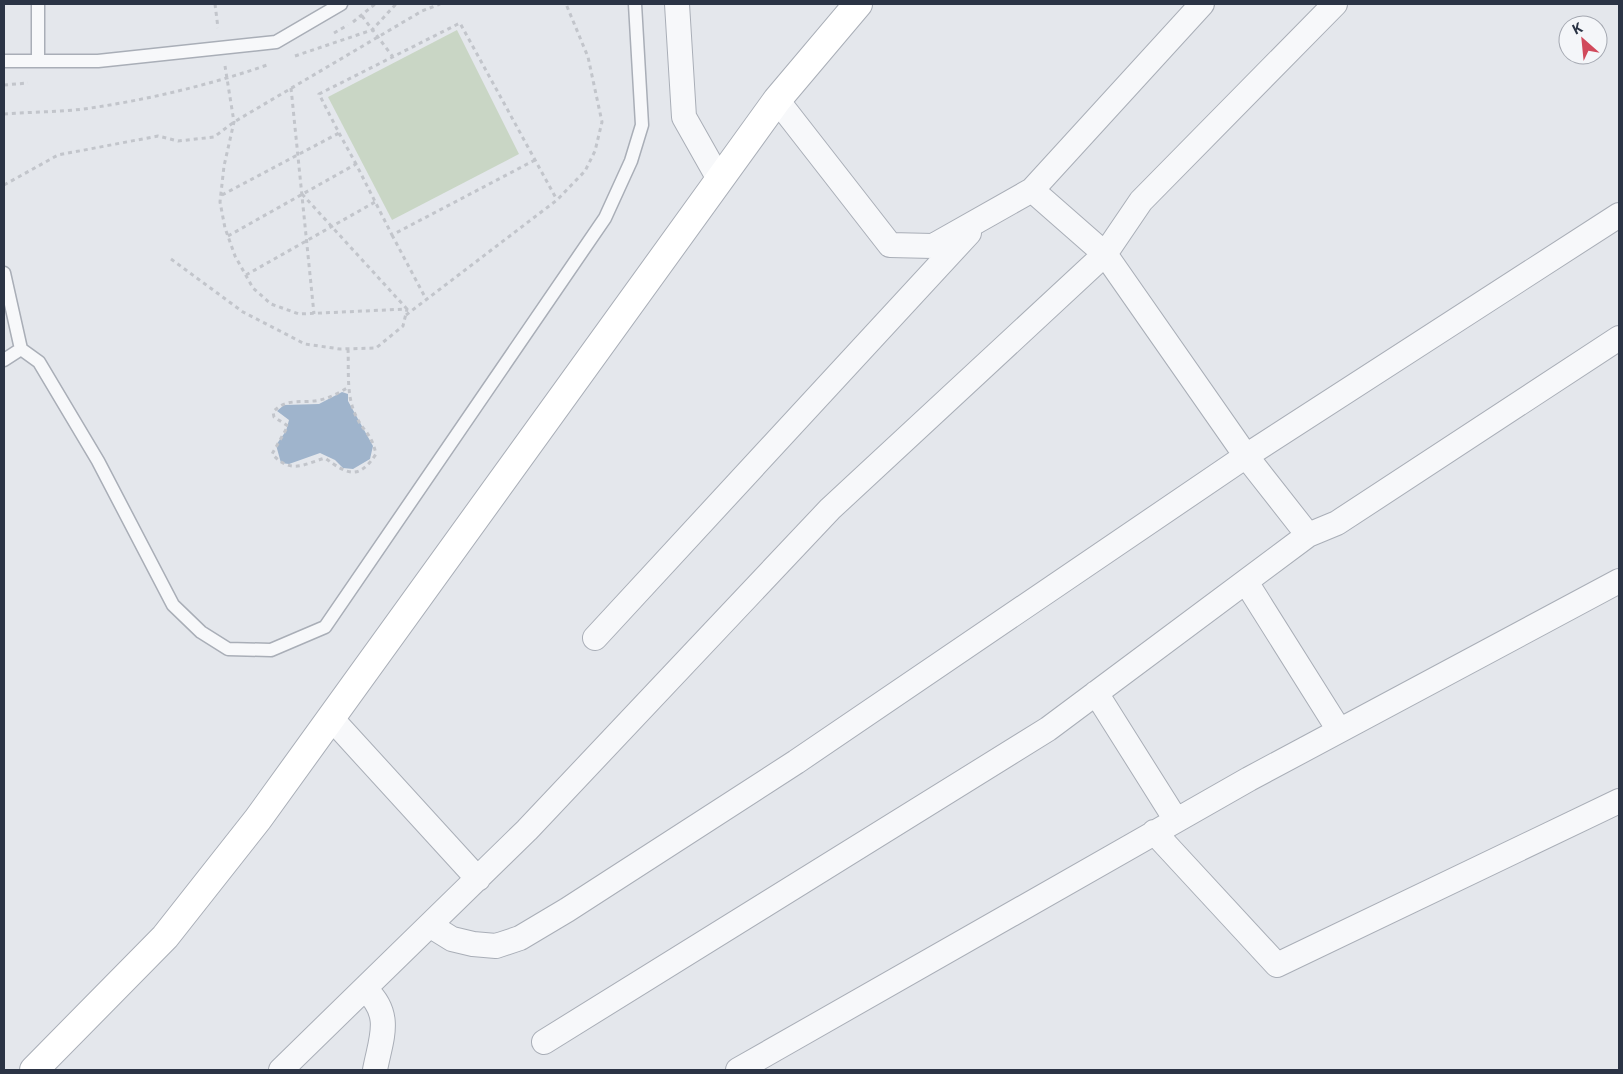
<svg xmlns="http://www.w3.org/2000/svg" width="1623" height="1074" viewBox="0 0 1623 1074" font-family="'Noto Sans',sans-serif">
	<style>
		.green { fill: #c9d6c5 }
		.water { fill: #9fb4cc }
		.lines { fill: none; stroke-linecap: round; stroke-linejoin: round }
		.service-casing { stroke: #a9aeb7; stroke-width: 15 }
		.minor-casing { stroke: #a9aeb7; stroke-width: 26 }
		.secondary-casing { stroke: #a9aeb7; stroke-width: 30 }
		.path { stroke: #c2c5cb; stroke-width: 3; stroke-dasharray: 4 4; stroke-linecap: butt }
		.service { stroke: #f7f8fa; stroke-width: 12 }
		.minor { stroke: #f7f8fa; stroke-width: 24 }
		.secondary { stroke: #fff; stroke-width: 28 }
	</style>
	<rect width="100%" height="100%" fill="#e4e7ec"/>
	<!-- green -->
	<path class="green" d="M457,30L519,154L392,220L328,97Z"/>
	<!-- water -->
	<path class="water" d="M342,392L348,394V401L373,446L370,459L353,469L343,468L335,460L320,453L289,464L281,463L276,445L286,431L289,420L277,411L284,405L319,404Z"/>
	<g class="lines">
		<!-- service casing -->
		<g class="service-casing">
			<path id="service" d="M4,61H98L276,42L341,4
				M38,61V4
				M4,273L21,349L4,360
				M21,349L39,362L98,461L173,605L201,632L228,649L271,650L325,627L605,218L631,161L642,125L635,4"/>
		</g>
		<!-- minor casing -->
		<g class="minor-casing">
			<path id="minor" d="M677,4L684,117L719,179
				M777,100L890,245L933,246L1032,190L1202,4
				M1032,190L1105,254L1246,456L1308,535
				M1246,582L1339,730
				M595,638L969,233
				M1096,693L1176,820
				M331,718L478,879
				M1154,832L1277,965L1619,801
				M431,926L452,939L473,944L496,946L520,938L567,910L796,762L1246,456L1619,215
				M366,990C393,1015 381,1038 375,1070
				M544,1042L1048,729L1308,535L1337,523L1619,338
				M281,1070L527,830L830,509L1105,254L1141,201L1335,4
				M738,1070L1249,779L1619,581"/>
		</g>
		<!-- secondary casing -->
		<g class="secondary-casing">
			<path id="secondary" d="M34,1070L165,937L258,819L777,100L858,4"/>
		</g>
		<!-- path -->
		<path class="path" d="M215,4L218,28
			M362,16L393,57
			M353,22L375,4
			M334,33L348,25
			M295,56L372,30L396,4
			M4,85L28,83
			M291,88L314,314
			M4,114C30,112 58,112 84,109C147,100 210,85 270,64
			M339,133L356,164
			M4,185L58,155L158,136L178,141L214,137L234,122L422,11L440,4
			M302,194L407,309
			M222,195L339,133L319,94L460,23L557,200
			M392,235L426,299
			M228,236L356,164L392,235L535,160
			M171,259L243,312L305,344L340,349L376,348L403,326L407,309L299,314L271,304L253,288L235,256L225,228L220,202L224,166L234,122L225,66
			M246,275L375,202
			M406,315L557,200L585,171L595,151L602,122L588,57L566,4
			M348,349C349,370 346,396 356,416C364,433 371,432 376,454C359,480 348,475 325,458C302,465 291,474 272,454L288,426L274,417L273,412C287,397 302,404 320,400C330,398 340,392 349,387"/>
		<!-- service -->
		<use href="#service" class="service"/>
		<!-- minor -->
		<use href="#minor" class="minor"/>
		<!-- secondary -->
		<use href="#secondary" class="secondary"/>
	</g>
	<!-- border -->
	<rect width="1623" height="1074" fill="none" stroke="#2b3445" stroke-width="10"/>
	<!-- north arrow -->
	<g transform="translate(1583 40) rotate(333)"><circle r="24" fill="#f4f6f9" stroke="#a4a8b1"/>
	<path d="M0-4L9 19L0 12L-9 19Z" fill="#d1495b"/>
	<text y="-8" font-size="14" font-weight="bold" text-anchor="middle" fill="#2b3445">K</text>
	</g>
</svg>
